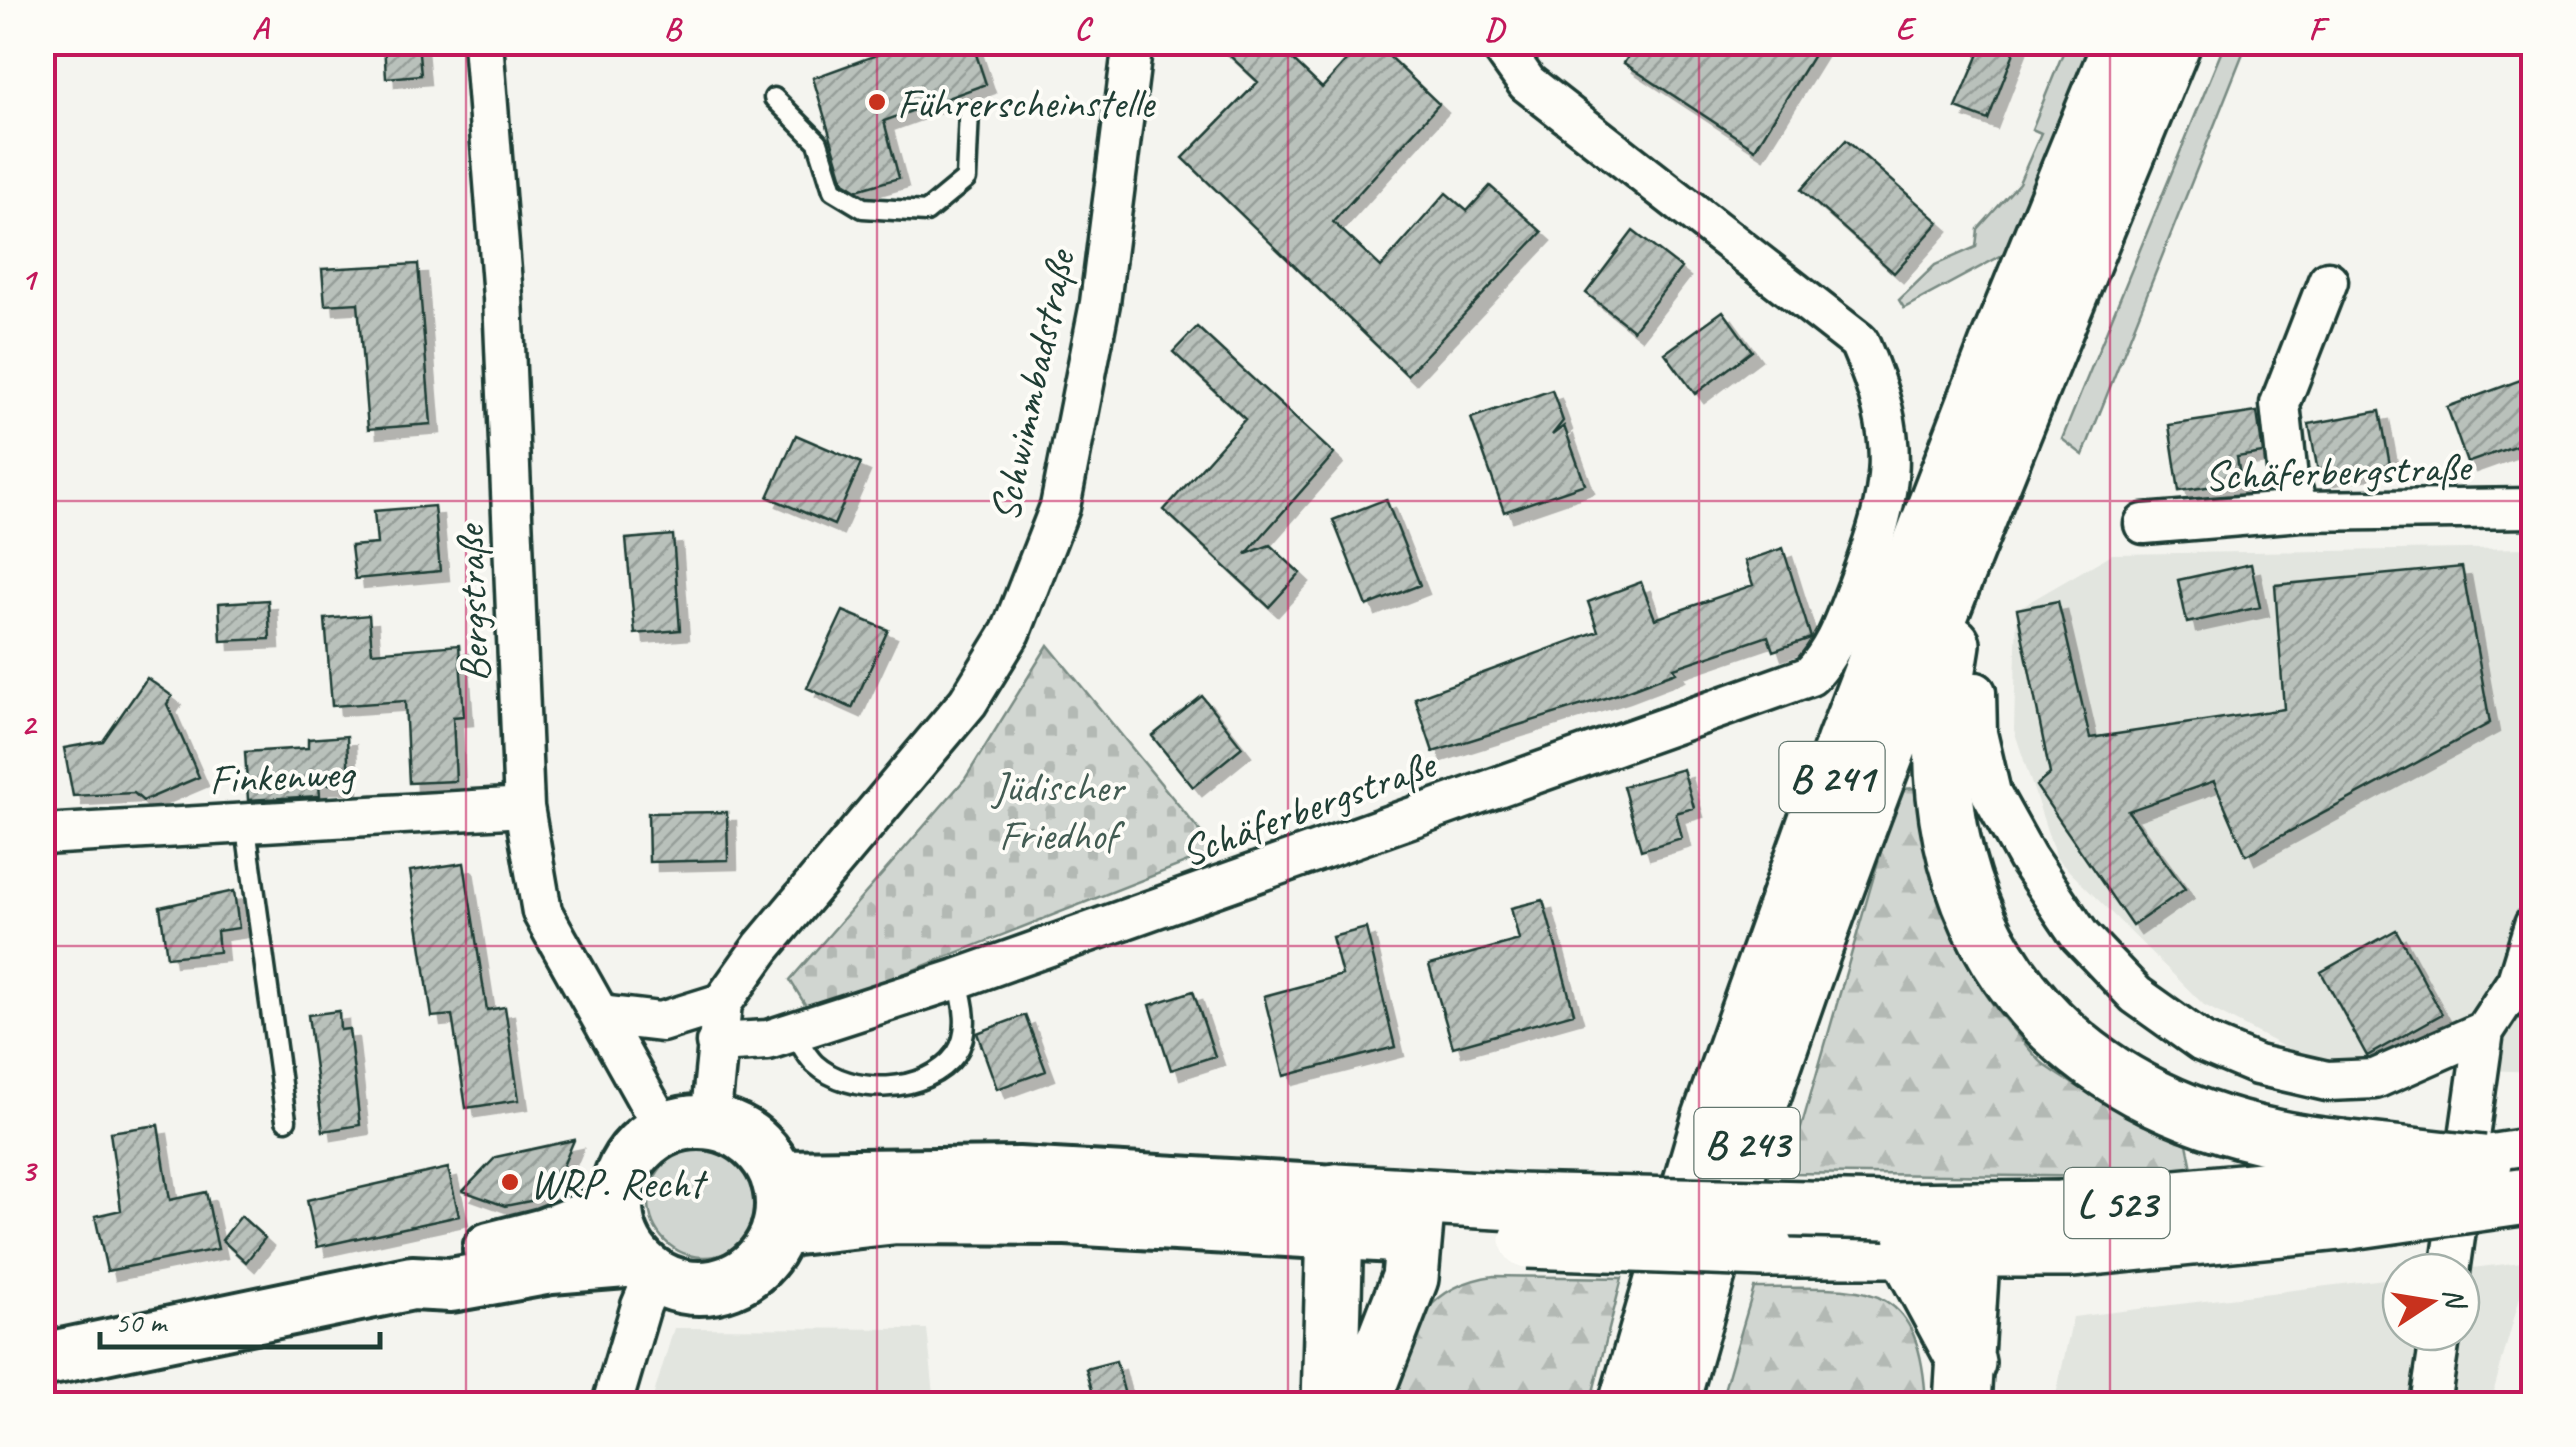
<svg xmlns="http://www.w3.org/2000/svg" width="2576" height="1447" viewBox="0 0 2576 1447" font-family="Caveat,sans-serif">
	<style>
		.built { fill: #e2e5df }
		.green { fill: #d1d6d1; stroke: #788a82; stroke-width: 2.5 }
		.forest { fill: url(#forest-firs); stroke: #788a82; stroke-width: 2.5 }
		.cemetery { fill: url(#cemetery-stones); stroke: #788a82; stroke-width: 2.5 }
		.building { fill: url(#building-hatch); stroke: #1f3d34; stroke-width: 2.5; filter: url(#shadow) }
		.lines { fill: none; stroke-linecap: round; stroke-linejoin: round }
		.lane-casing { stroke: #1f3d34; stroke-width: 25 }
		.street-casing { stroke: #1f3d34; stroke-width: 45 }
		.secondary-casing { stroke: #1f3d34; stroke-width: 60 }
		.primary-casing { stroke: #1f3d34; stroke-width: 62 }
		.highway-casing { stroke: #1f3d34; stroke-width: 62 }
		.lane { stroke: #fdfcf7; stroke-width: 18 }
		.street { stroke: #fdfcf7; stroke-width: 38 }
		.secondary { stroke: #fdfcf7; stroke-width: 52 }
		.primary { stroke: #fdfcf7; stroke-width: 55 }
		.highway { stroke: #fdfcf7; stroke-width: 55 }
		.rail-casing { stroke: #1f3d34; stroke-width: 11 }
		.rail { stroke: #fdfcf7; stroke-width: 8; stroke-dasharray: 22; stroke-linecap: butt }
		.primary-bridge-casing { stroke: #1f3d34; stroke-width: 62; stroke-linecap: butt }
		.highway-bridge-casing { stroke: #1f3d34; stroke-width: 62; stroke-linecap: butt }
		.primary-bridge { stroke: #fdfcf7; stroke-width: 55 }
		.highway-bridge { stroke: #fdfcf7; stroke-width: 55 }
		.grid { fill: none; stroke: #c2185b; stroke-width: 2.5; stroke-opacity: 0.55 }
		.poi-dot { fill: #c8321e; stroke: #fdfcf7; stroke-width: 4 }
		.labels { text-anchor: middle; stroke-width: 8; stroke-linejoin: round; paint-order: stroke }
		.shield { fill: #fdfcf7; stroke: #62766e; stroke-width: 2.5 }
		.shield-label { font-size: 40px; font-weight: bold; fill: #1f3d34 }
		.poi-label { font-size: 42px; fill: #1f3d34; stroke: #fdfcf7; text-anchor: start }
		.street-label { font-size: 42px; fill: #1f3d34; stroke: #fdfcf7 }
		.park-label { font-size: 42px; fill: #435c53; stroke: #fdfcf7 }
		.neatline { fill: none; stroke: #c2185b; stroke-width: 4 }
		.grid-label { font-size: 32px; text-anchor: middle; font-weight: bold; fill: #c2185b }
	</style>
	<defs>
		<pattern id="forest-firs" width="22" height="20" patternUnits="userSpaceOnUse" patternTransform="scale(2.5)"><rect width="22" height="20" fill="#d1d6d1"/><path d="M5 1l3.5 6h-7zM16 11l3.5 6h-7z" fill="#b3b9b4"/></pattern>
		<pattern id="cemetery-stones" width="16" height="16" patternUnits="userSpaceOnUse" patternTransform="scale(2.5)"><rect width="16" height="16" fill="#d1d6d1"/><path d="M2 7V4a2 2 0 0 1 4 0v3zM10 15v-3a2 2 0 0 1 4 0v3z" fill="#b3b9b4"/></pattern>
		<pattern id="building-hatch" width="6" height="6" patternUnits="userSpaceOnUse" patternTransform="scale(2.5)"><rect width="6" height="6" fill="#b9c1bb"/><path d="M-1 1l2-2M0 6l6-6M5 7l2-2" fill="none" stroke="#969e99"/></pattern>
		<filter id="shadow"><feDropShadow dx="9" dy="9" stdDeviation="0" flood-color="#0004"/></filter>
	</defs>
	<rect width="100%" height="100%" fill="#f4f4ef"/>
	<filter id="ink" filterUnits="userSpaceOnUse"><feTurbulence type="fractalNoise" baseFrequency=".01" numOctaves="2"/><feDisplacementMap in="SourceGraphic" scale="20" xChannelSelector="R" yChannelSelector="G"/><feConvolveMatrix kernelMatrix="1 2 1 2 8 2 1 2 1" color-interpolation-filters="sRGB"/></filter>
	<g filter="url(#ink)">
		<!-- built -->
		<path class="built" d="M2533,548V1072L2313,1062L2204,1005L2056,858L2014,730L2017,609L2112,554Z
			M2530,1261L2490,1404H2054L2073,1317L2401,1277V1332H2461V1272H2439Z
			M674,1328L927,1329L935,1404H651Z"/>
		<!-- green -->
		<path class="green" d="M2067,43H2091L2006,253L1904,308L1899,300L1935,265L1976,247L1978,229L2019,183L2041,133L2032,129Z
			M2225,43H2247L2083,455L2062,439Z
			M649 1202a55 55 0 1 1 110 0a55 55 0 1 1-110 0Z"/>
		<!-- forest -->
		<path class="forest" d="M1918,788C1924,880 1954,962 2015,1032C2025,1043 2034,1057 2046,1066C2090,1097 2139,1120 2187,1144L2194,1178L1788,1173L1899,789Z
			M1494,1276L1622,1278L1590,1404H1379C1406,1343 1418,1286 1494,1276Z
			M1754,1288C1862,1288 1920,1274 1926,1404H1720Z"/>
		<!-- cemetery -->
		<path class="cemetery" d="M1048,645L1216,851L809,1011L790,980L965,779Z"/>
		<!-- building -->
		<path class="building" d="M384,42H418L421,75L386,78Z
			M912,42H972L986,84L884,121L899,178L857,190L844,182L813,78Z
			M1215,42H1274L1322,88L1363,42H1374L1439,104L1333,222L1381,267L1446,193L1467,211L1490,186L1542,232L1407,375L1183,158L1258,82Z
			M1637,42H1821L1755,149L1624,63Z
			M1984,42H2018L1988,120L1956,108Z
			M1846,140L1939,222L1894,273L1801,190Z
			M1633,231L1681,268L1633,330L1586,293Z
			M418,264L431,424L368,429L358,303L325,305L322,269Z
			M1723,311L1752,351L1695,394L1665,353Z
			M1197,327L1334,454L1246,554L1270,545L1300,573L1269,607L1164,510L1245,419L1173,352Z
			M2534,375V439L2467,463L2447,407Z
			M1552,390L1563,421L1552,435L1564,426L1585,484L1504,512L1471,418Z
			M2380,411L2390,465L2319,477L2309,424Z
			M2257,412L2263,453L2237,457L2241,482L2179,491L2169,425Z
			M796,435L861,463L834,525L768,497Z
			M1386,499L1420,585L1367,606L1333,520Z
			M434,506L440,571L355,579L351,546L377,544L374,511Z
			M673,535L680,630L635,634L626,539Z
			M1783,548L1811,638L1773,651L1768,636L1674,668L1676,672L1621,693L1433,752L1415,698L1598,631L1588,602L1641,582L1655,619L1753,585L1745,561Z
			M2251,564L2260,607L2187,623L2178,580Z
			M2462,567L2490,723L2246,855L2214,781L2128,811L2185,889L2132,926L2036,786L2050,774L2017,609L2058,601L2090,738L2284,709L2275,585Z
			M268,600L270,639L221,641L219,603Z
			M843,611L888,630L852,708L807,688Z
			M369,615L372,652L459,645L464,716L453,717L456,781L409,783L405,701L332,706L325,619Z
			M147,678L172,696L167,704L199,777L143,801L134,793L73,796L64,748L103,741Z
			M1202,696L1242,747L1193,787L1152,736Z
			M347,736L349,784H319L320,796L248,800L245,752L308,748V739Z
			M1683,769L1694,808L1676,813L1682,838L1641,850L1623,786Z
			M727,812L728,860L649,862L648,813Z
			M464,863L487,1010L505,1007L519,1100L466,1108L452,1015L432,1017L410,871Z
			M234,891L239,928L217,931L219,952L167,957L160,907Z
			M1543,900L1574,1013L1453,1047L1429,965L1519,940L1511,908Z
			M1366,928L1395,1047L1284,1076L1264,996L1342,975L1332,937Z
			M2396,930L2442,1014L2367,1056L2321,972Z
			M1193,991L1215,1056L1171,1070L1150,1005Z
			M339,1011L340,1030L349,1029L360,1125L323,1131L308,1015Z
			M1025,1015L1046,1071L997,1089L977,1033Z
			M158,1125L170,1200L206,1192L218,1249L107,1271L95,1216L121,1210L110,1132Z
			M574,1140L560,1173L535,1200L505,1206L463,1191L496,1157Z
			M448,1168L459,1216L317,1247L307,1200Z
			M241,1216L265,1238L246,1262L222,1240Z
			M1116,1361L1126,1399L1096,1404L1086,1369Z"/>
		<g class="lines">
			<!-- lane casing -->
			<g class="lane-casing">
				<path id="lane" d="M774,98L818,142L833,190L863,208L926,212L966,179L969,111
					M245,821L286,1120
					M793,1032C800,1042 806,1056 815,1064C850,1096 926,1095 956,1054C971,1032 964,1002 957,979"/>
			</g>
			<!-- street casing -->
			<g class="street-casing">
				<path id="street" d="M483,42L503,297L524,807L542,912L664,1130
					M2300,511L2288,478L2280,404L2328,281
					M2144,524L2300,511L2534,508
					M1976,692L1977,733L1991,793L2027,858L2080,936L2136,995L2202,1042L2257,1065L2327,1081L2375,1079L2484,1031L2517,981L2534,925
					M42,835L524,807
					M601,1015L661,1022L722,1003
					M716,1043L768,1040L957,979L1810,676C1835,650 1844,621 1857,588C1895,487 1903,444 1859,342L1527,83L1498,42
					M710,1123L722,1003L762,947L968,702L1011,632L1060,507L1100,303L1133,42
					M2450,1272L2484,1031
					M612,1404L641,1306L654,1275
					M2430,1404L2441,1332"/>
			</g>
			<!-- secondary casing -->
			<g class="secondary-casing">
				<path id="secondary" d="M616 1205a83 83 0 1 1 166 0a83 83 0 1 1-166 0Z
					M777,1177L1018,1174L1336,1192
					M778,1230L897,1217L1066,1218L1413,1237
					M490,1249L545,1235L616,1207
					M42,1360L412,1283L451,1285L551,1267L637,1260"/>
			</g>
			<!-- primary casing -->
			<g class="primary-casing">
				<path id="primary" d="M2483,1164L2534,1156
					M1336,1192L1516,1202
					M1886,1211L2061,1209L2346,1182
					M1765,1249H2073L2351,1221"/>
			</g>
			<!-- highway casing -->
			<g class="highway-casing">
				<path id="highway" d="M1952,644C1901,927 2059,1121 2342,1148
					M1907,1252L1967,1363
					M1330,1404L1336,1192
					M1361,1404L1410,1278L1417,1199
					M1627,1404L1710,1120L1844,744L1999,342L2122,42
					M1670,1404C1696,1315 1720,1224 1749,1136C1872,765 2024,404 2173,42
					M1962,1404L1974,1211"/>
			</g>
			<!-- lane -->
			<use href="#lane" class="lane"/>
			<!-- street -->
			<use href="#street" class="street"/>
			<!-- secondary -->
			<use href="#secondary" class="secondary"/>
			<!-- primary -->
			<use href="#primary" class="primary"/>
			<!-- highway -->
			<use href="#highway" class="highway"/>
			<!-- rail casing -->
			<g class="rail-casing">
				<path id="rail" d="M2524,1404L2534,1368"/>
			</g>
			<!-- rail -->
			<use href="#rail" class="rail"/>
			<!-- primary-bridge casing -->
			<g class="primary-bridge-casing">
				<path id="primary-bridge" d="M2346,1182L2440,1169
					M1516,1202L1886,1211
					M2351,1221L2534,1195
					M1528,1240L1765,1249"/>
			</g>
			<!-- highway-bridge casing -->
			<g class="highway-bridge-casing">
				<path id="highway-bridge" d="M2342,1148L2483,1164"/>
			</g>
			<!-- primary-bridge -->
			<use href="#primary-bridge" class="primary-bridge"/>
			<!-- highway-bridge -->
			<use href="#highway-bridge" class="highway-bridge"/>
		</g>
	</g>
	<!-- grid -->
	<path class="grid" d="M466,42V1404M877,42V1404M1288,42V1404M1699,42V1404M2110,42V1404M42,501H2534M42,946H2534"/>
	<!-- markers -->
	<g class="poi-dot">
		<circle cx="877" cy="102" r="10"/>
		<circle cx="510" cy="1182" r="10"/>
	</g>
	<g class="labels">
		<!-- shield labels -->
		<g class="shield">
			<rect x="1779.5" y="742" width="105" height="70" rx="8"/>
			<rect x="1694.5" y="1108" width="105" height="70" rx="8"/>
			<rect x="2064.5" y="1168" width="105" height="70" rx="8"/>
		</g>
		<g class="shield-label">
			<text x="1832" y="791">B 241</text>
			<text x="1747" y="1157">B 243</text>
			<text x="2117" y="1217">L 523</text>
		</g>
		<!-- poi labels -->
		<g class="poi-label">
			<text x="897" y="117">Führerscheinstelle</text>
			<text x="530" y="1197">WRP. Recht</text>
		</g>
		<!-- street labels -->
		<g class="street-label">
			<text transform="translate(1031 386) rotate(-78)" y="15">Schwimmbadstraße</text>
			<text transform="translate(2337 470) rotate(-2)" y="15">Schäferbergstraße</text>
			<text transform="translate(471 604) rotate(-92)" y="15">Bergstraße</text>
			<text transform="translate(281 775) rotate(-3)" y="15">Finkenweg</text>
			<text transform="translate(1307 807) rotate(-20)" y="15">Schäferbergstraße</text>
		</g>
		<!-- park labels -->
		<g class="park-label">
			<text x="1058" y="801">Jüdischer<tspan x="1058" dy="48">Friedhof</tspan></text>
		</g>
	</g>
	<!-- margin -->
	<rect width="2576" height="1447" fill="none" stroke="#fdfcf7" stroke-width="110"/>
	<!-- north arrow -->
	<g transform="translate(2431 1302) rotate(78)"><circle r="48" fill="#fdfcf7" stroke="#a4b0a9" stroke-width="2.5"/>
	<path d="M0-8L18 38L0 25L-18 38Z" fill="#c8321e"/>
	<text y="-15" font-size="28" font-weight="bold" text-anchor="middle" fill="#1f3d34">N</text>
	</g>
	<!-- scale -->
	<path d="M100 1332v15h280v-15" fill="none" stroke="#1f3d34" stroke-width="5"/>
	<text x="115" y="1332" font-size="30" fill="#1f3d34" stroke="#fdfcf7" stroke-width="8" paint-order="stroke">50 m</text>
	<rect x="55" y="55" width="2466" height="1337" class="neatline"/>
	<g class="grid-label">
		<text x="260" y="39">A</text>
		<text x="672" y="39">B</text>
		<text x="1082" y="39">C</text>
		<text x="1494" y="39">D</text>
		<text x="1904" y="39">E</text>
		<text x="2316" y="39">F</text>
		<text x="28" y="289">1</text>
		<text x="28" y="735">2</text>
		<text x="28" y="1181">3</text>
	</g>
</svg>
